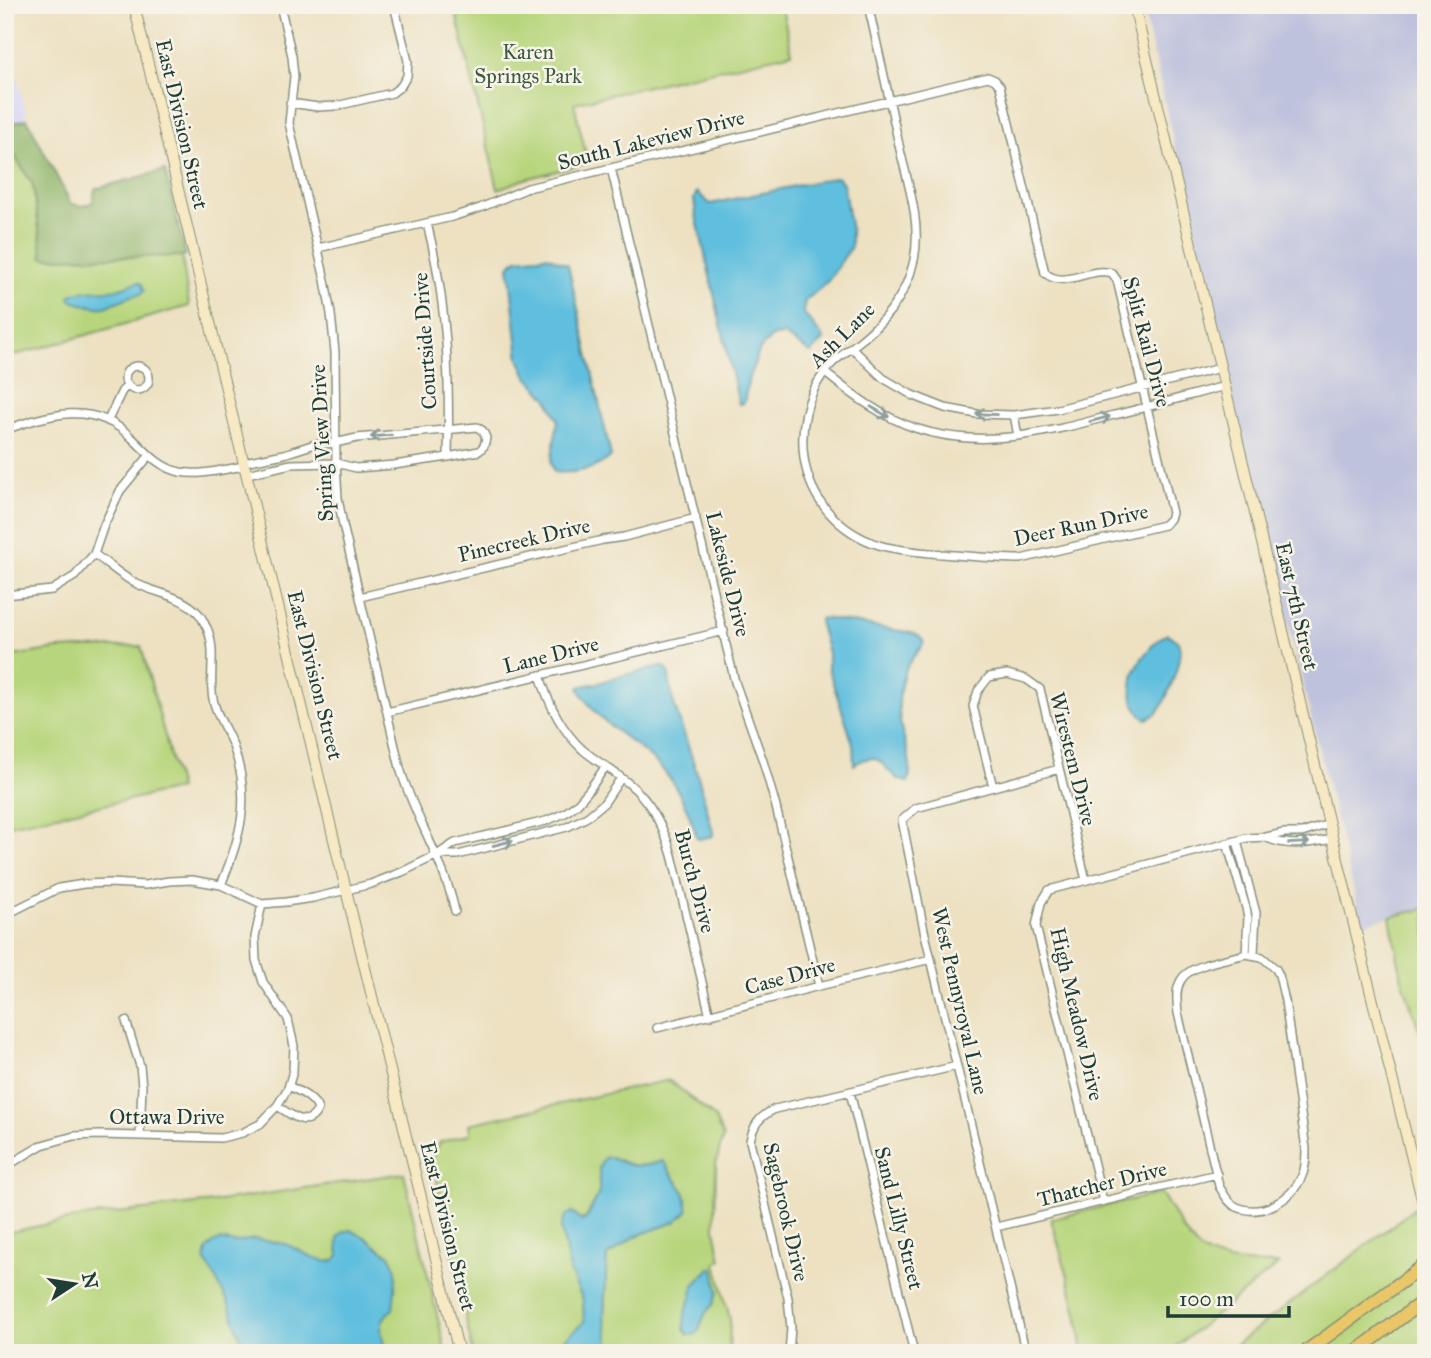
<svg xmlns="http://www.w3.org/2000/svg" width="1431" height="1358" viewBox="0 0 1431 1358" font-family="'IM FELL Great Primer',serif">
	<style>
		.built { fill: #d8d7f8 }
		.industrial { fill: #bfc2dd }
		.green { fill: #b7d57c; stroke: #6b8958; stroke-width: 2 }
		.forest { fill: #91b66c; stroke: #587a50; stroke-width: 2 }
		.water { fill: #60bfde; stroke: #407e89; stroke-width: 2 }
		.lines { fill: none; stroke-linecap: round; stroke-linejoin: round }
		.street-casing { stroke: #868f7b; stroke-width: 10 }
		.secondary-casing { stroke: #868f7b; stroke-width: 12 }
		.highway-casing { stroke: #868f7b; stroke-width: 15 }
		.street { stroke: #fff; stroke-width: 7 }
		.secondary { stroke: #f6e9c3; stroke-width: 10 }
		.highway { stroke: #e9c769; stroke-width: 12 }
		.oneway { stroke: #8f9e9a }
		.labels { text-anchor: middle; stroke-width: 5; stroke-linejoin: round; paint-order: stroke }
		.park-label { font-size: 21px; fill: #3d5b42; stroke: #f7f3e8 }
		.street-label { font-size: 21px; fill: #1f3d34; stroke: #f7f3e8 }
	</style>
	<rect width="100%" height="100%" fill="#f7f3e8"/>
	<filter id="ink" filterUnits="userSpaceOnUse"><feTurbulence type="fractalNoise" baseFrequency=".0143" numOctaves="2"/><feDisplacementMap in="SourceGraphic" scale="14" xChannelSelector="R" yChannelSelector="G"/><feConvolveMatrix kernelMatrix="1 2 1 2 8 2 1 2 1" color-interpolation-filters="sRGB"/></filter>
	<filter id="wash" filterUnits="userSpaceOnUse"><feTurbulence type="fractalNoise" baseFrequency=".00686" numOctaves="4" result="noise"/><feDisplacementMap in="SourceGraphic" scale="28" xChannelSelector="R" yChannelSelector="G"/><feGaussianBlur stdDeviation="1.57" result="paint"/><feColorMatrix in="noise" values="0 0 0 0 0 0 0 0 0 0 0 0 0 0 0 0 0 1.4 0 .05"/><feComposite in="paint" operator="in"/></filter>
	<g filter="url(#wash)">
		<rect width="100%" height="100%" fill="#ede1c2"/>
		<!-- built -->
		<path class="built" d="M5,22L27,119L5,125Z"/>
		<!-- industrial -->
		<path class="industrial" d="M1142,5H1426V908L1362,924L1244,445Z"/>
		<!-- green -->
		<path class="green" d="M454,5H781L792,53L574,103L588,163L525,179L498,189Z
			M5,141L33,185L43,258L182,256L189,306L5,358Z
			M141,646L179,789L5,826V657L57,649Z
			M1426,908V1037L1419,1029L1402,979L1390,917Z
			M669,1080L714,1117L723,1136L716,1164L715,1229L721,1260L716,1263L730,1319L729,1353H611L604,1316L607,1256L636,1236L675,1222L685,1194L663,1161C642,1168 632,1168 611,1157L599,1168V1193L586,1218L561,1227L570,1272L583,1300L584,1322L549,1353H473L432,1157L440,1142L470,1134L469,1124Z
			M404,1173L446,1353H5V1233L83,1217L213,1202Z
			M1161,1193C1172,1209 1184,1236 1198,1248C1218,1265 1254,1264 1279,1264L1168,1353H1083L1078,1318L1068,1277L1051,1219Z
			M1415,1208L1426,1251V1353H1225Z"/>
		<!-- forest -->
		<path class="forest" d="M27,119L71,204L83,206L93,202L95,189L165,170L186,255L182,256L43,258L33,185L5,141V125Z"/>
		<!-- water -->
		<path class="water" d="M837,177L843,183L851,231V247L828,281L805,301L803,312L824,339L811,353L784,335L773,336L760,349L749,377L744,403L739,404L696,215L694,199L697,192L710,204Z
			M547,256L568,265L611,456C598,470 572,474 554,472L551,462L558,420L548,399L527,376L519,359L509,266L517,259Z
			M139,282L142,284L144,291L141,294L131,296L105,307C95,308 81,304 72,301L70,298L71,295C84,288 102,292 117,289C124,287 131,284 139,282Z
			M823,618L912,633C919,635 921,637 924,643C921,648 917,652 913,657C900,674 897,700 900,721C902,740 915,763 908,782C882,779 885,743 854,765L853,744L828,668V653L819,621L820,619Z
			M1167,634C1172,637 1178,639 1179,645C1183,659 1166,703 1156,714C1155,715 1149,718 1147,719C1133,711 1132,699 1132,684C1133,682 1133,675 1134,673C1139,660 1155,640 1167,634Z
			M660,667H664L668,671L673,701L698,776L713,832V836L699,839L697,838C689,810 675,779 652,759C627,736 595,721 579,688L582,686L599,683L616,677Z
			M611,1157C631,1168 642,1168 663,1161L685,1194L688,1211L675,1222L636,1236L607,1256L604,1316L611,1353H549L584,1322L583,1300L570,1272L561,1227L565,1216L572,1212L581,1221L587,1218L599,1193V1168L604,1158Z
			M350,1230L367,1238L372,1243L390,1255L396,1269V1279L393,1309C376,1320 380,1338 389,1353H246L228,1302L205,1259L207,1250L213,1243L220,1240L235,1243L254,1239L286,1244L310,1256L328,1262L335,1260L339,1255C337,1242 335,1233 350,1230Z
			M710,1268H714L718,1292L713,1305L706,1312L697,1334L688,1335L684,1329L685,1313L691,1298L694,1285Z"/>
	</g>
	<g filter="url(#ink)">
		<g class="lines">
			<!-- street casing -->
			<g class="street-casing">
				<path id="street" d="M280,5L292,56L294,77L289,123L325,280L331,314L335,352L336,463L338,498L343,525L400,768C414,817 444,860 455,911
					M290,103L318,107L336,106L392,93L401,86L407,76L408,61L394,5
					M611,168L735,682L763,761L775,803L819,986
					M427,223C447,302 450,376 448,457
					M318,248L452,217L480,208L528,188L988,77L995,80L1000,86L1045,273C1065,290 1090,266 1112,273L1117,280L1172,513L1170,519L1164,525L1021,559C995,559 968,556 942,554C922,552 899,551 879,545C839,532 810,500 804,458C800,428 806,397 824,373C831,362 841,356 851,348C882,325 906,298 914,260C922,222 907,182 899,145C889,98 879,52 868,5
					M852,348L883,378L912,395L945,408L977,414L1014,415L1058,409L1220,368
					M125 378a12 12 0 1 1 24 0a12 12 0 1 1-24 0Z
					M824,372C853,395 880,416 915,428C980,450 1046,433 1110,416C1149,407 1187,396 1225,386
					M1014,415L1018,436
					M108,420L122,391L128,385
					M5,430C49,414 94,400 132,438C147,452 158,467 180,472C201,476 224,469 245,466
					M244,462L284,454L312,445L335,443L357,438L477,427L483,431L486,438L484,446L479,451L448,457L394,465L356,468L336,463L291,464L247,474
					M5,469V473
					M94,554C107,563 119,574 133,582C155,594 181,594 199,614C203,618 204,624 207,628C216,649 210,669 212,691C213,711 226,728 233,746C252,797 241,837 221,885
					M5,595L52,590L75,576L94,554L104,525L120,491L149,456
					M360,597L603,540L624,537L696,518
					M540,675C548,703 561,730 583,750C601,765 623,776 639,793C656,811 665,832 672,855L710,1016
					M387,712L724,631
					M993,787L973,706L978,691L989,677L1007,674L1026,679L1040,689L1086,880
					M1267,838C1290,848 1309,843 1333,839
					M1237,841L1256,913L1254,954
					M1227,843L1246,908L1248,918L1246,954
					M437,855H458L567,827L587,817L604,803L621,778
					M5,915L59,888L84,884L110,883L145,885L169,881L192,880L221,885L262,904L286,902L313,898L371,884L402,872L437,855L455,843L546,821L565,813L577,804L589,790L606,766
					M1246,954L1262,957L1276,969L1279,975L1285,1001L1306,1149C1306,1158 1306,1167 1302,1176C1292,1199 1262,1218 1237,1207C1228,1203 1224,1194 1219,1186L1178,1013C1177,1002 1175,990 1181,980C1190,964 1229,959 1246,954Z
					M126,1021L140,1066L142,1086L140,1136
					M657,1028L819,986L931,959
					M850,1092L914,1353
					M277,1106C291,1114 308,1131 318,1109C313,1097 300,1092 289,1086
					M5,1167L42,1145L74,1136L99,1135L221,1138L242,1133L260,1124L277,1106L288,1088L293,1071L294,1046L288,1019L263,982L256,960L255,937L262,904
					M1103,1201L1036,926L1041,903L1049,890L1247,838L1266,837L1284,833H1302L1329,824
					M996,1227L1217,1174
					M789,1353L791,1328L788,1298L750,1141C753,1125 760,1116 775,1109L957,1066
					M1024,1353L1023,1341L924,930L902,820L916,808L1059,769"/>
			</g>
			<!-- secondary casing -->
			<g class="secondary-casing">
				<path id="secondary" d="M134,5L346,890L459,1353
					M1134,5L1329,824L1426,1215"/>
			</g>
			<!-- highway casing -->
			<g class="highway-casing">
				<path id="highway" d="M1304,1353L1426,1264
					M1354,1353L1426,1299"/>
			</g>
			<!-- street -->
			<use href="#street" class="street"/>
			<!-- secondary -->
			<use href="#secondary" class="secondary"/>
			<!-- highway -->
			<use href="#highway" class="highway"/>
		</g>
		<!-- one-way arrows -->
		<defs><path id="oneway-shaft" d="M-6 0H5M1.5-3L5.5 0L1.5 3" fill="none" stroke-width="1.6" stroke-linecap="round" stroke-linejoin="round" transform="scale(1.75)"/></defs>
		<g class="oneway">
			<use href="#oneway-shaft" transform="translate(880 412) rotate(30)"/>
			<use href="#oneway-shaft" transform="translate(986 414) rotate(-177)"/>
			<use href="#oneway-shaft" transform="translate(1100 419) rotate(-14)"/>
			<use href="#oneway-shaft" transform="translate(381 436) rotate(175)"/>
			<use href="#oneway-shaft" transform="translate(503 843) rotate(-14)"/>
			<use href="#oneway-shaft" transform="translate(1299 843) rotate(-3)"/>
		</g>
	</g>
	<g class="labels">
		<!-- park labels -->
		<g class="park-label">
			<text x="528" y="59">Karen<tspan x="528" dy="24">Springs Park</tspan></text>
		</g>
		<!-- street labels -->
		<g class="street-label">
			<text transform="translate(182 124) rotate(77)" y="7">East Division Street</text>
			<text transform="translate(651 140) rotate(-14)" y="7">South Lakeview Drive</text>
			<text transform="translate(842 335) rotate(-45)" y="7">Ash Lane</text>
			<text transform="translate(425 341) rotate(-94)" y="7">Courtside Drive</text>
			<text transform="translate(1147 342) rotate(75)" y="7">Split Rail Drive</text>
			<text transform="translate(322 443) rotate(-93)" y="7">Spring View Drive</text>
			<text transform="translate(1081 525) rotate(-12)" y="7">Deer Run Drive</text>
			<text transform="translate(524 540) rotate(-13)" y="7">Pinecreek Drive</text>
			<text transform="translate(728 574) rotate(76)" y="7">Lakeside Drive</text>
			<text transform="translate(1297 606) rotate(77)" y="7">East 7th Street</text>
			<text transform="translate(551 655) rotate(-14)" y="7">Lane Drive</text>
			<text transform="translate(315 675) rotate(76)" y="7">East Division Street</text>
			<text transform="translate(1073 759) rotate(76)" y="7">Wirestem Drive</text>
			<text transform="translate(695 881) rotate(75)" y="7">Burch Drive</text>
			<text transform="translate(790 976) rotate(-15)" y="7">Case Drive</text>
			<text transform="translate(960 1001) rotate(77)" y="7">West Pennyroyal Lane</text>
			<text transform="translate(1077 1014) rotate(77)" y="7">High Meadow Drive</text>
			<text x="167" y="1124">Ottawa Drive</text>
			<text transform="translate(1102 1184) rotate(-14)" y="7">Thatcher Drive</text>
			<text transform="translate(786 1212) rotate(77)" y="7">Sagebrook Drive</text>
			<text transform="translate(899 1218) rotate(76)" y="7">Sand Lilly Street</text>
			<text transform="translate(448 1226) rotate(76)" y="7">East Division Street</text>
		</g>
	</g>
	<!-- margin -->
	<rect width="1431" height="1358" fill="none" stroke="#f7f3e8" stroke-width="28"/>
	<!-- north arrow -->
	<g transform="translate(74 1284) rotate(78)" stroke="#f7f3e8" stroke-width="5" paint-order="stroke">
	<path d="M0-5L12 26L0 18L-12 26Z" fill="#1f3d34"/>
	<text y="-10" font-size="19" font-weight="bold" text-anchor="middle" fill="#1f3d34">N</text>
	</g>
	<!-- scale -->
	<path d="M1168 1306v10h121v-10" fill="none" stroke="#1f3d34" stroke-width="3.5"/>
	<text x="1179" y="1306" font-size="21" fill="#1f3d34" stroke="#f7f3e8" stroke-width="5" paint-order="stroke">100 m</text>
</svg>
